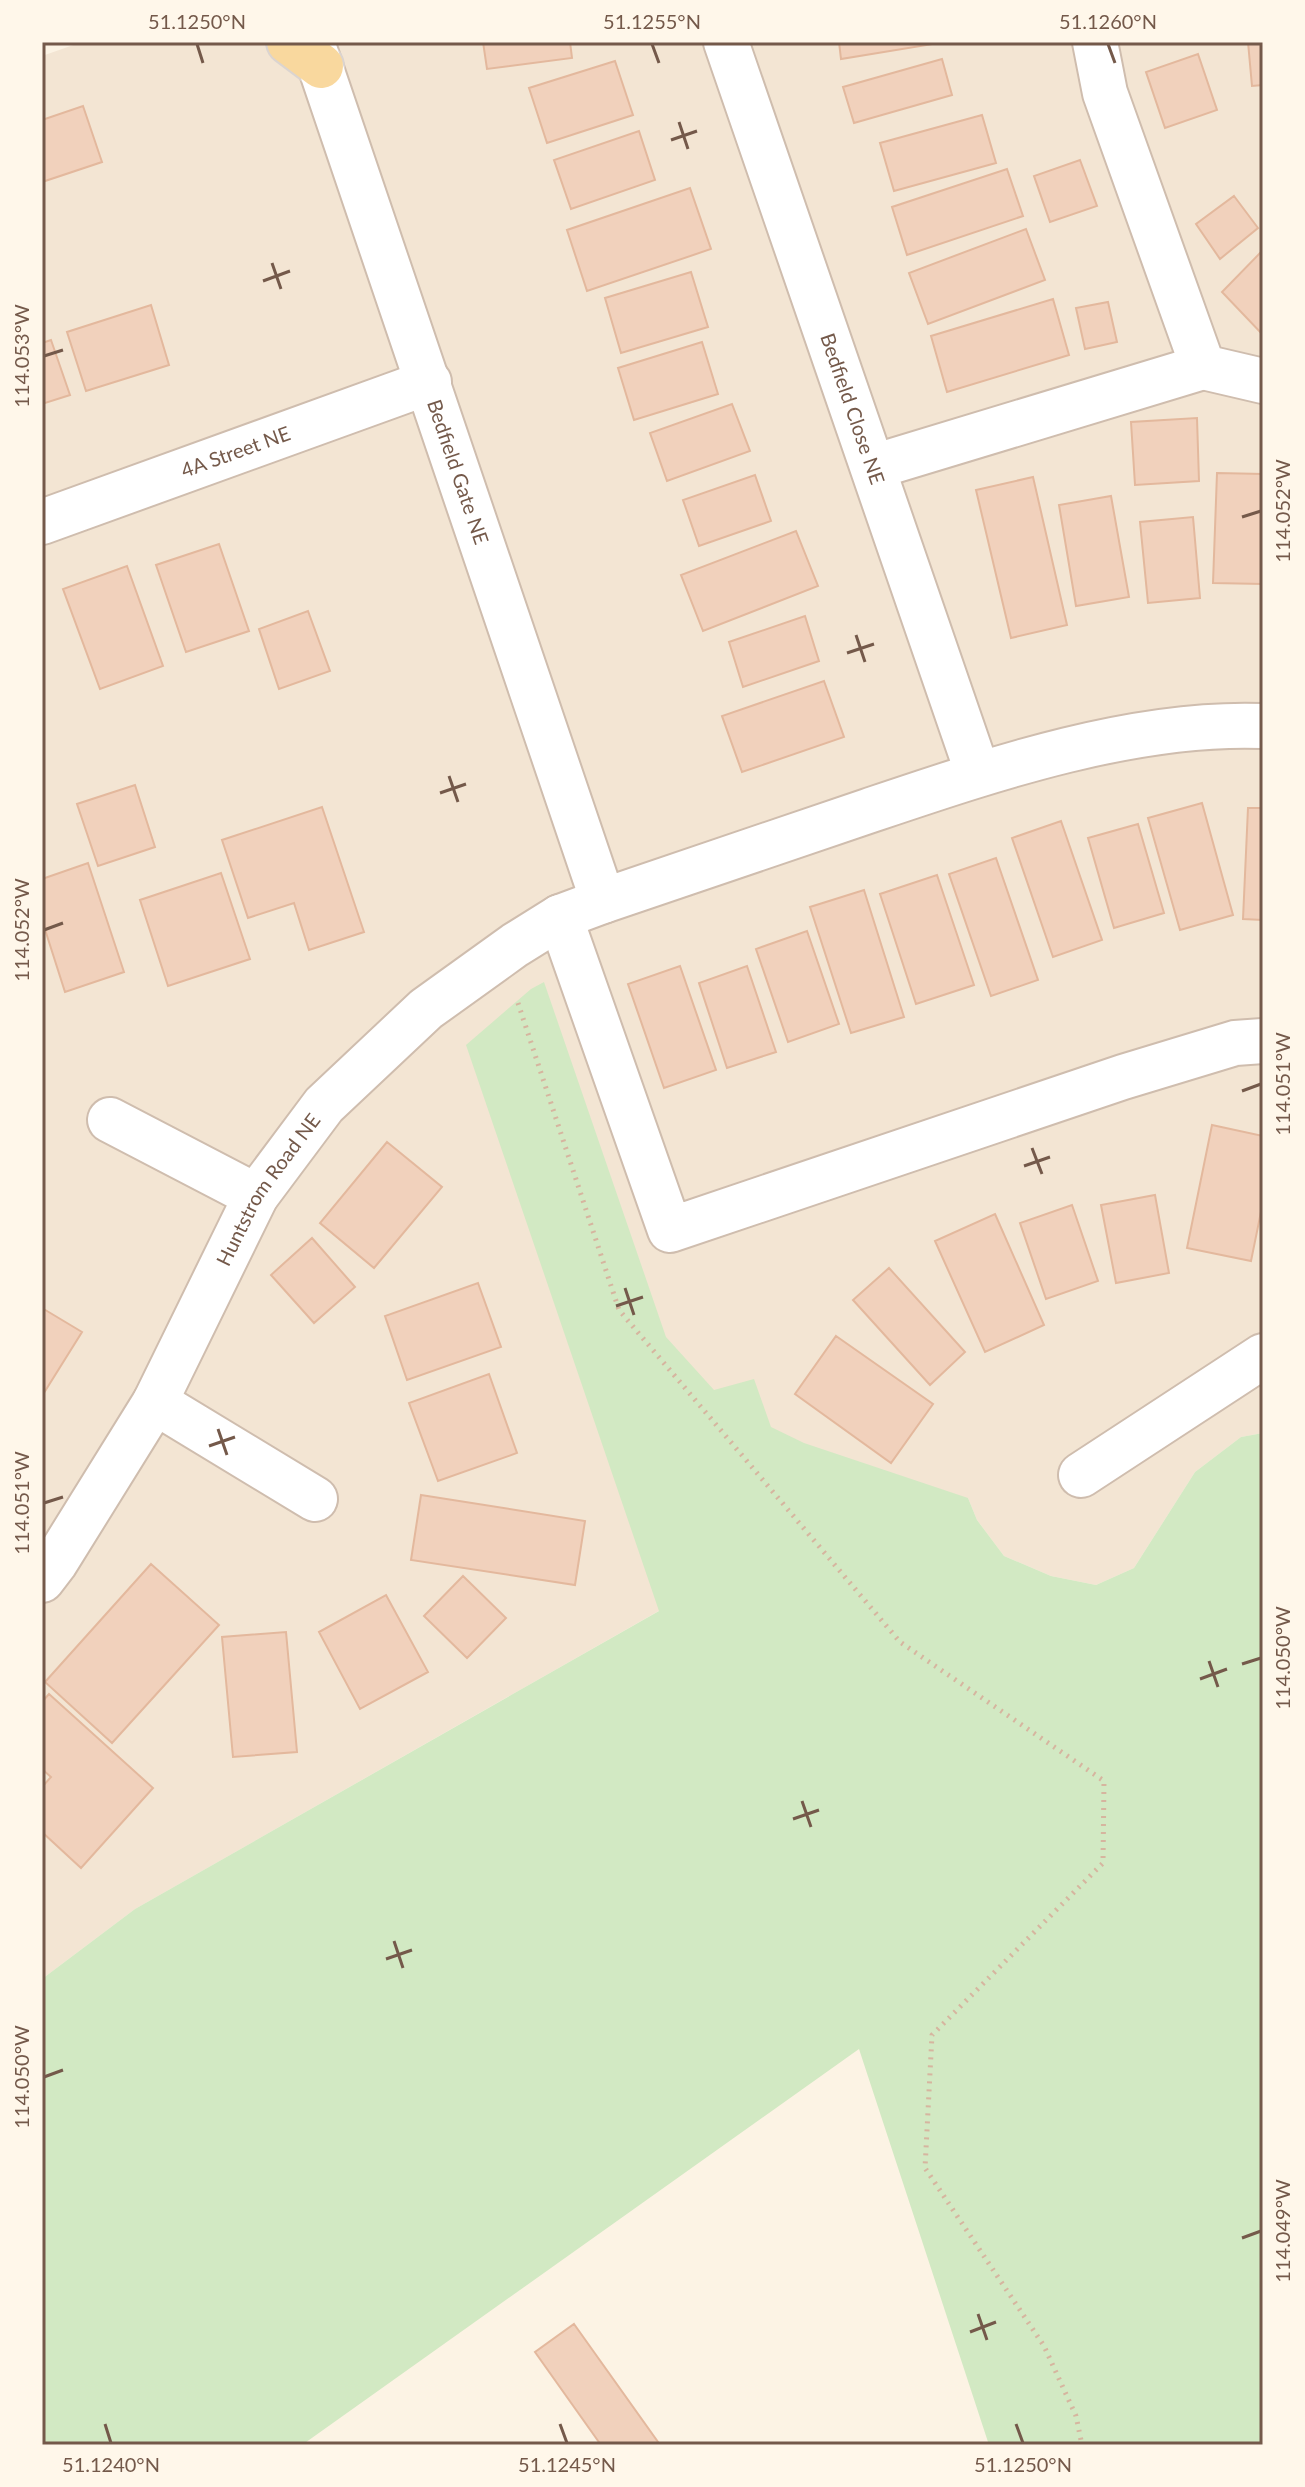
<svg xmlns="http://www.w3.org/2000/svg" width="1305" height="2487" viewBox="0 0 1305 2487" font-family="Lato,sans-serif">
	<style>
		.residential { fill: #f3e5d3 }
		.green { fill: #d2e9c3 }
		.building { fill: #f1d1bc; stroke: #e3b89d; stroke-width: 2 }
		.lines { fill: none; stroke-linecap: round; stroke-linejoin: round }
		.minor-casing { stroke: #cfbdae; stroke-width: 48 }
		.major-casing { stroke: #dbd4d0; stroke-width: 48 }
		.path { stroke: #d6b59f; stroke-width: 5; stroke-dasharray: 2 6; stroke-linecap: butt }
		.minor { stroke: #fff; stroke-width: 44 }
		.major { stroke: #f9d89e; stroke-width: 44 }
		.ticks { fill: none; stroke: #74594a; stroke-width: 3 }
		.labels { text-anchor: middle; stroke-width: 6; stroke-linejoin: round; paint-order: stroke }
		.street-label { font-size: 20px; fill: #74594a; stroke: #fff7ea }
		.neatline { fill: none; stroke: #74594a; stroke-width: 3 }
		.ticks-label { font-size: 20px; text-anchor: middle; fill: #74594a }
	</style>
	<rect width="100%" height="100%" fill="#fcf3e4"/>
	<!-- residential -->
	<path class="residential" d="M82,42H1263V1433L1241,1437L1195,1472L1134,1568L1096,1585L1051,1576L1004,1556L977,1520L968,1498L829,1514L135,1909L42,1979V56Z"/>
	<!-- green -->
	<path class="green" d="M544,982L666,1337L714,1390L754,1379L771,1427L804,1443L968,1498L977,1520L1004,1556L1051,1576L1096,1585L1134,1568L1195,1472L1241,1437L1263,1433V2445H989L859,2049L302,2445H42V1979L135,1909L659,1611L466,1045L531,989Z"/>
	<!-- building -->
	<path class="building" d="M483,42H570L572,58L487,69Z
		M839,42H933V44L841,59Z
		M1248,42H1263V85L1252,86Z
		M1198,54L1217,110L1165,128L1146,72Z
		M942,59L952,95L854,123L843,87Z
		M615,61L633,115L547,143L529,88Z
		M83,106L102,162L42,182V120Z
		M982,115L996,163L894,191L880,143Z
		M639,131L655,180L571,209L554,160Z
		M1080,160L1097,206L1050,222L1034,176Z
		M1007,169L1023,216L907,255L892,207Z
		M690,188L711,249L587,291L567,230Z
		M1234,196L1258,228L1220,259L1196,224Z
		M1026,229L1045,280L928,324L909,273Z
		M1263,250V335L1222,292Z
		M691,272L708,327L621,353L605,298Z
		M1053,299L1069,355L947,392L931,336Z
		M1108,302L1117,342L1085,349L1076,308Z
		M151,305L169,365L86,391L67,332Z
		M51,340L70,395L42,404V343Z
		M702,342L718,394L634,420L618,368Z
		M732,404L750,451L667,481L650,433Z
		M1197,418L1199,481L1135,485L1131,422Z
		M1217,473L1263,474V584L1213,583Z
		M755,475L771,521L699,546L683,500Z
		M1033,477L1067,625L1011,638L976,490Z
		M1111,496L1129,597L1076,606L1059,505Z
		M1193,517L1200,598L1148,603L1140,522Z
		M796,531L818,586L703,631L681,575Z
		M219,544L249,631L186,652L156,565Z
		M127,566L163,666L100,689L63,589Z
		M308,611L330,671L279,689L259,629Z
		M805,616L819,661L743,687L729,642Z
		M824,681L844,737L742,772L722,716Z
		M135,785L155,847L98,866L77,804Z
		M1202,803L1233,915L1180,930L1148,818Z
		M322,807L364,932L309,950L294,903L248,918L222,840Z
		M1248,808H1263V920L1243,919Z
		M1061,821L1102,940L1053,957L1012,838Z
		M1138,824L1164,913L1114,928L1088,838Z
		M996,858L1038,980L991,996L949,874Z
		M88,863L124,972L65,992L42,920V879Z
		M221,873L250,959L168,986L140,900Z
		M937,875L974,985L916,1004L880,894Z
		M864,890L904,1017L851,1033L810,907Z
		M807,931L839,1024L788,1042L756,949Z
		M680,966L716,1070L664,1088L628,984Z
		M747,966L776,1052L727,1068L699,983Z
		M1212,1125L1263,1136V1202L1251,1261L1187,1248Z
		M387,1142L442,1187L374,1268L320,1223Z
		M1155,1195L1169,1273L1116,1283L1101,1205Z
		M1072,1205L1098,1281L1046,1299L1020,1223Z
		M995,1214L1044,1325L985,1352L935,1241Z
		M312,1238L355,1287L314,1323L271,1275Z
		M889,1268L965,1352L930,1385L853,1300Z
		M478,1283L501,1347L407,1380L385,1316Z
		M42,1308L82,1332L42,1396Z
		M836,1336L933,1404L891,1463L795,1394Z
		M489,1374L517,1453L438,1481L409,1403Z
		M421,1495L585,1521L575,1585L411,1560Z
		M151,1564L219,1625L112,1743L45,1682Z
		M463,1576L506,1618L467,1658L424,1616Z
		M386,1595L428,1672L360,1709L319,1632Z
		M286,1632L297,1752L233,1757L222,1637Z
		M49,1694L153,1788L81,1868L42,1832V1787L51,1777L42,1769V1702Z
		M574,2324L658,2442L653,2445H601L535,2352Z"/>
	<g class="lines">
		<!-- minor casing -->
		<g class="minor-casing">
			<g id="minor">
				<path id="s1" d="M312,42L603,901"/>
				<path id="s2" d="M726,42L978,774"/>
				<path d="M1095,42L1105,93L1203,367L1263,381"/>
				<path d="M873,467L1203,367"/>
				<path id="s3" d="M42,522L429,382"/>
				<path d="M560,917L670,1230L1123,1077L1235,1043L1263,1041"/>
				<path d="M110,1120L256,1196"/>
				<path d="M155,1402L315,1499"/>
				<path d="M1081,1475L1263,1356"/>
				<path id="s4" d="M42,1580L55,1563L155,1402L256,1196L324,1105L426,1009L515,945L560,917L603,901C691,871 779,841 868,811C990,770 1132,721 1263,726"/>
			</g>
		</g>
		<!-- major casing -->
		<g class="major-casing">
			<path id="major" d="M289,42L321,66"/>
		</g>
		<!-- path -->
		<path class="path" d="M518,1003L619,1310L900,1642L1104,1781L1103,1863L932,2035L925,2168L1044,2346L1076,2416L1082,2445"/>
		<!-- minor -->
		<use href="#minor" class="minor"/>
		<!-- major -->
		<use href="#major" class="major"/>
	</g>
	<!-- ticks -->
	<path class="ticks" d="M197,44L203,63M652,44L659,63M1108,44L1115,63M679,122L688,149M671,140L697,131M272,263L281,289M263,281L290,271M44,356L63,350M1242,517L1261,511M856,635L865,662M847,653L874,644M449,776L458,802M440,793L466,784M44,930L63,923M1242,1091L1261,1084M1032,1148L1042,1174M1024,1166L1050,1157M625,1288L634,1315M616,1306L643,1297M218,1429L227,1455M209,1446L235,1437M44,1503L63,1497M1209,1661L1218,1687M1242,1664L1261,1658M1200,1679L1227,1669M802,1801L811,1827M793,1819L819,1810M394,1941L403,1968M386,1959L412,1950M44,2077L63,2070M1242,2238L1261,2231M978,2314L987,2340M970,2332L996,2322M105,2424L111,2443M560,2424L567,2443M1016,2424L1023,2443"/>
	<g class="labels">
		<!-- street labels -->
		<g class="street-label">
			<text dy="7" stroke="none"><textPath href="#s2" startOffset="388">Bedfield Close NE</textPath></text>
			<text dy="7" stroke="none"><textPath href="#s3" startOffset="206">4A Street NE</textPath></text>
			<text dy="7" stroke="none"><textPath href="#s1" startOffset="454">Bedfield Gate NE</textPath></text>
			<text dy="7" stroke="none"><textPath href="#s4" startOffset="452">Huntstrom Road NE</textPath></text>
		</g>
	</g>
	<!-- border -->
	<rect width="1305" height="2487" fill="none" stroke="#fff7ea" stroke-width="88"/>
	<rect x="44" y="44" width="1217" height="2399" class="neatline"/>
	<g class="ticks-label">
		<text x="197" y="29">51.1250°N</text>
		<text x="652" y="29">51.1255°N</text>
		<text x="1108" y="29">51.1260°N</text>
		<text transform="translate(22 356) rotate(-90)" y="7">114.053°W</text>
		<text transform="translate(1283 511) rotate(-90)" y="7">114.052°W</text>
		<text transform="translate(22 930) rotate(-90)" y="7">114.052°W</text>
		<text transform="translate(1283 1084) rotate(-90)" y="7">114.051°W</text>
		<text transform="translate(22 1503) rotate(-90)" y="7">114.051°W</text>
		<text transform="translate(1283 1658) rotate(-90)" y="7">114.050°W</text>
		<text transform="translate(22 2077) rotate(-90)" y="7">114.050°W</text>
		<text transform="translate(1283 2231) rotate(-90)" y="7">114.049°W</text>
		<text x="111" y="2472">51.1240°N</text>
		<text x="567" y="2472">51.1245°N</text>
		<text x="1023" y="2472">51.1250°N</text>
	</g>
</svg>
